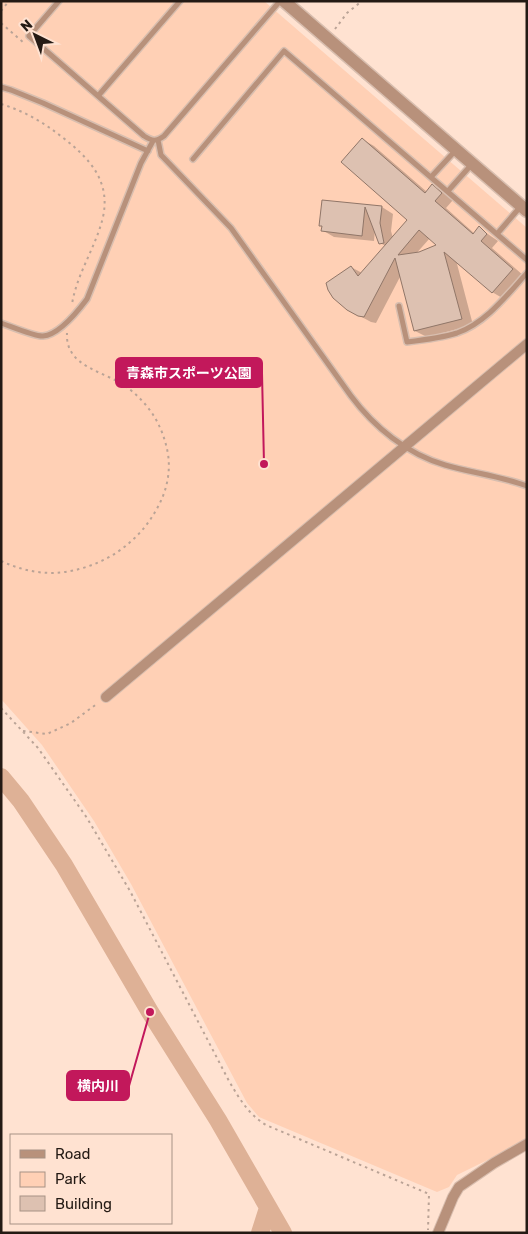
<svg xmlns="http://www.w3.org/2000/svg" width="528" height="1234" viewBox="0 0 528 1234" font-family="Rubik,'Noto Sans JP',sans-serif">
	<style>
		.green { fill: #ffd0b5 }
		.shadow { fill: #0003; fill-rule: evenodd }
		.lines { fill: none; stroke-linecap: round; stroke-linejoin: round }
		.river { stroke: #deb196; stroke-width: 18 }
		.building { fill: #ddc1b1; stroke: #907668; fill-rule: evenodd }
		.service-casing { stroke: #d8beaf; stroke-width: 8 }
		.minor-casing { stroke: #d8beaf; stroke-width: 12 }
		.tertiary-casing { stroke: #d8beaf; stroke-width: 15 }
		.path { stroke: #baa396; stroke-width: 2; stroke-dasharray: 2.5 4; stroke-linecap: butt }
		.service { stroke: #b8917b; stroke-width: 5 }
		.minor { stroke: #b8917b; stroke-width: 10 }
		.tertiary { stroke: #b8917b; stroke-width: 12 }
		.leader { fill: none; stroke: #c2185b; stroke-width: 2 }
		.callout-dot { fill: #c2185b; stroke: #ffe2d1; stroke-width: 2 }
		.callout { fill: #c2185b; stroke: #c2185b; stroke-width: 2 }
		.callout-label { font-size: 14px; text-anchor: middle; font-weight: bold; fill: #fff }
	</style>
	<rect width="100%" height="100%" fill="#ffe2d1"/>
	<!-- green -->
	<path class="green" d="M1,1H264L527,228V1139L510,1149L457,1175L449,1187L437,1192L259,1117L247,1103L131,884L94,821L42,745L1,699Z"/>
	<!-- shadow -->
	<path class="shadow" d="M362,139L374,146L427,192L432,186L444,192L453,200L446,208L475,234L479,228L498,241L492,248L524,276L504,299L492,292L456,260L473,325L427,337L415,331L401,275L376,323L371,322L347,309L351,267L362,273L386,246L380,243L375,229L374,241L334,237L322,230L323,227L320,225L323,201L382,207L393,214L391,231L393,238L409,220ZM430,238L438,245L414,256Z"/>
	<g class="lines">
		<!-- river -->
		<path class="river" d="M1,777L21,801L64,865L150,1012L218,1120L283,1233
			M260,1233L268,1208"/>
	</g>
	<!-- building -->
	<path class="building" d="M362,138L425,193L432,184L442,193L435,201L473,234L479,226L487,234L481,241L513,269L492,293L444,252L462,319L414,331L395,258L364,317L358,316L347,310L333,298L328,290L326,283L351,266L358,276L407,220L341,162ZM419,230L436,245L419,252L398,255Z
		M322,200L382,206L380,223L384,243L379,244L365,207L362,236L321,231L322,226H319Z"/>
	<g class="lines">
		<!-- service casing -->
		<g class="service-casing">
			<path id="service" d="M59,1L29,36L144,136C152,141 156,142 164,136L280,1
				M1,87L11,90L43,103L148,151
				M98,96L180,1
				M158,140L161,155L231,228L351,396C374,427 407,454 445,465C472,473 500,476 527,486
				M193,159L284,51L527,260
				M431,177L456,150
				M448,191L472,164
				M497,234L521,206
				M399,306L407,342C424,340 441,338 457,333C486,323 507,295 527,273
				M1,323C10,326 36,337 43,336C59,335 78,311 87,299L141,163L153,141"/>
		</g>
		<!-- minor casing -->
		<g class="minor-casing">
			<path id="minor" d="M106,697L527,344
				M438,1233L453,1197L459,1187L494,1163L527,1144"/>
		</g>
		<!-- tertiary casing -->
		<g class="tertiary-casing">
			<path id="tertiary" d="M284,1L527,211"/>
		</g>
		<!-- path -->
		<path class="path" d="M1,11L9,1
			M1,23L24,43L25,42
			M335,29L347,13L362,1
			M1,104C24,111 43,122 62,137C88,157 111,180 103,217C96,247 77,273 72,304
			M1,561C30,574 56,577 86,567C115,558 140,538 155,512C166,494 171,474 168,454C163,426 150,405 128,388C106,371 65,368 67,333
			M1,708L38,748L87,818L130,891L229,1081C239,1098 248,1114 266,1125L429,1194L428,1230
			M23,731L47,734L71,723L98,703"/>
		<!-- service -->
		<use href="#service" class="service"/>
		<!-- minor -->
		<use href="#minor" class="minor"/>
		<!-- tertiary -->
		<use href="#tertiary" class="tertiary"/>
	</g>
	<!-- callouts -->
	<path class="leader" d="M264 464L262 373M150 1012L129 1086"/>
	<g class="callout-dot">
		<circle cx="264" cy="464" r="5"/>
		<circle cx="150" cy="1012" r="5"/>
	</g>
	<g class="callout">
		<rect x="116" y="358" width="146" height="29" rx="5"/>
		<rect x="67" y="1071" width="62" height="29" rx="5"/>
	</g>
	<g class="callout-label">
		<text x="189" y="378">青森市スポーツ公園</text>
		<text x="98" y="1091">横内川</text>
	</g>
	<!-- border -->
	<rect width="528" height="1234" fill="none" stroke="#241a14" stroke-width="5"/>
	<!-- legend -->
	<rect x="10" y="1134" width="162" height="90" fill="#ffe2d1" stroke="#a79285"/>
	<rect x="20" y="1150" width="25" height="8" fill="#b8917b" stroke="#a79285"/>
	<text x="55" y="1159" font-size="15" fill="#241a14">Road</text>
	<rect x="20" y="1172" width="25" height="15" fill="#ffd0b5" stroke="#a79285"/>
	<text x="55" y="1184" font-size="15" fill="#241a14">Park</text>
	<rect x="20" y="1196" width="25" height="15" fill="#ddc1b1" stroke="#a79285"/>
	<text x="55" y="1209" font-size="15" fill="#241a14">Building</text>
	<!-- north arrow -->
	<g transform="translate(35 35) rotate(318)" stroke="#ffe2d1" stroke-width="4" paint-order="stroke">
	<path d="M0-4L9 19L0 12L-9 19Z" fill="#241a14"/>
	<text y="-8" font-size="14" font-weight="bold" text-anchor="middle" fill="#241a14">N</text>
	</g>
</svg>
